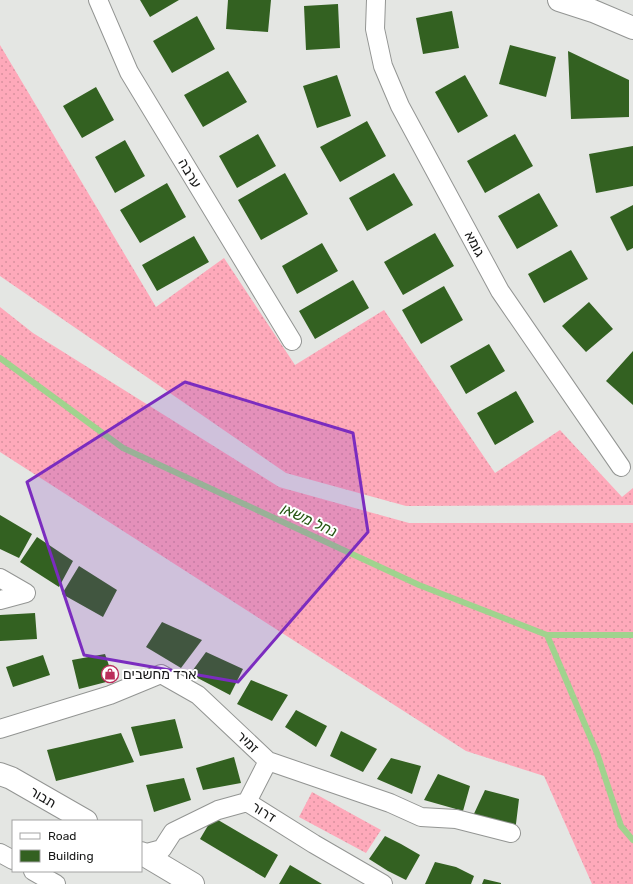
<svg xmlns="http://www.w3.org/2000/svg" width="633" height="884" viewBox="0 0 633 884" font-family="Rubik,'Noto Sans Hebrew',sans-serif">
	<style>
		.grass { fill: url(#grass-dots) }
		.lines { fill: none; stroke-linecap: round; stroke-linejoin: round }
		.stream { stroke: #a0d38e; stroke-width: 6 }
		.building { fill: #336121 }
		.street-casing { stroke: #939593; stroke-width: 20 }
		.secondary-casing { stroke: #939593; stroke-width: 24 }
		.street { stroke: #fff; stroke-width: 18 }
		.secondary { stroke: #fff; stroke-width: 22 }
		.marked { fill: #7b2cbf; fill-opacity: 0.2; stroke: #7b2cbf; stroke-width: 3; stroke-linejoin: round }
		.labels { text-anchor: middle; stroke-width: 4; stroke-linejoin: round; paint-order: stroke }
		.street-label { font-size: 14px; fill: #181918; stroke: #fff }
		.poi-label { font-size: 14px; fill: #181918; stroke: #fff; text-anchor: start }
		.water-label { font-size: 15px; font-style: italic; fill: #265511; stroke: #fff }
	</style>
	<defs>
		<pattern id="grass-dots" width="8" height="8" patternUnits="userSpaceOnUse"><rect width="8" height="8" fill="#fea9ba"/><path d="M2 2h.1M6 6h.1" fill="none" stroke="#d9919f" stroke-width="1.8" stroke-linecap="round"/></pattern>
	</defs>
	<rect width="100%" height="100%" fill="#e4e6e3"/>
	<!-- grass -->
	<path class="grass" d="M0,45L156,307L224,258L295,365L384,310L495,473L560,430L622,497L633,488V505L406,506L286,473L0,276Z
		M0,307L33,333L279,487L409,523H633V884H592L544,776L466,751L0,452Z
		M312,792L381,830L366,853L299,817Z"/>
	<g class="lines">
		<!-- stream -->
		<path class="stream" d="M0,358L123,448L419,585L547,635H633
			M547,635L597,753L621,826L633,840"/>
	</g>
	<!-- building -->
	<path class="building" d="M140,0H179L150,17Z
		M228,0H271L268,32L226,29Z
		M338,4L340,48L306,50L304,6Z
		M452,11L459,48L423,54L416,18Z
		M197,16L215,49L172,73L153,41Z
		M510,45L556,57L546,97L499,84Z
		M568,51L629,80V117L571,119Z
		M228,71L247,102L203,127L184,95Z
		M337,75L351,116L317,128L303,86Z
		M465,75L488,116L458,133L435,92Z
		M96,87L114,120L82,138L63,106Z
		M367,121L386,156L340,182L320,147Z
		M258,134L276,166L237,188L219,156Z
		M515,134L533,166L485,193L467,161Z
		M125,140L145,176L115,193L95,157Z
		M633,146V186L596,193L589,154Z
		M285,173L308,214L261,240L238,200Z
		M394,173L413,205L367,231L349,198Z
		M167,183L186,217L140,243L120,210Z
		M539,193L558,226L517,249L498,216Z
		M633,205V248L627,251L610,217Z
		M435,233L454,266L403,295L384,262Z
		M194,236L209,262L157,291L142,265Z
		M322,243L338,271L297,294L282,266Z
		M571,250L588,279L544,303L528,274Z
		M353,280L369,308L315,339L299,311Z
		M444,286L463,320L421,344L402,310Z
		M589,302L613,329L586,352L562,326Z
		M489,344L505,371L466,394L450,366Z
		M633,351V405L606,381Z
		M516,391L534,422L495,445L477,413Z
		M0,515L32,534L19,558L0,549Z
		M37,537L73,561L59,587L20,562Z
		M79,566L117,590L103,617L62,594Z
		M35,613L37,639L0,641V615Z
		M162,622L202,640L181,668L146,647Z
		M206,652L243,669L230,695L190,674Z
		M105,654L114,680L79,689L72,660Z
		M43,655L50,675L13,687L6,667Z
		M251,680L288,695L272,721L237,704Z
		M296,710L327,726L316,747L285,727Z
		M175,719L183,748L140,756L131,727Z
		M341,731L377,749L363,772L330,756Z
		M121,733L134,762L56,781L47,750Z
		M234,757L241,783L203,790L196,768Z
		M391,758L421,766L412,794L377,779Z
		M438,774L470,786L463,811L424,800Z
		M184,778L191,800L154,812L146,785Z
		M485,790L519,799L515,832L472,818Z
		M213,817L278,855L265,878L200,839Z
		M385,836L401,844L420,855L406,880L388,871L369,859Z
		M435,862L456,867L474,876L471,884H425Z
		M290,865L322,884H279Z
		M484,879L501,883V884H482Z"/>
	<g class="lines">
		<!-- street casing -->
		<g class="street-casing">
			<path id="street" d="M98,0L129,72L292,341
				M376,0L375,29L383,66L400,106L500,291L621,467
				M0,578L26,593L0,600
				M0,729L110,695L161,674L198,695L268,761L390,803L421,817L456,819L511,833
				M247,802L268,761
				M0,853L13,860
				M143,854L162,849L173,832L218,810L247,802L314,844L383,884
				M33,871L56,884"/>
		</g>
		<!-- secondary casing -->
		<g class="secondary-casing">
			<path id="secondary" d="M559,0L593,11L633,28
				M0,774L11,778L86,821
				M141,853L193,884"/>
		</g>
		<!-- street -->
		<use href="#street" class="street"/>
		<!-- secondary -->
		<use href="#secondary" class="secondary"/>
	</g>
	<!-- marked area -->
	<path class="marked" d="M185,382L353,433L368,532L238,682L84,655L27,482Z"/>
	<!-- icons -->
	<defs>
		<g id="shop-ring" transform="scale(0.9)"><circle r="9.5" fill="#fff" stroke="#bb2d5b" stroke-width="1.5"/><path d="M-5-2.5h2.3a2.7 3.5 0 0 1 5.4 0H5L5.5 6h-11ZM-1.5-2.5h3a1.5 2.3 0 0 0-3 0Z" fill="#bb2d5b"/></g>
	</defs>
	<g fill-rule="evenodd">
		<use href="#shop-ring" x="110" y="674"/>
	</g>
	<g class="labels">
		<!-- street labels -->
		<g class="street-label">
			<text transform="translate(190 173) rotate(59)" y="5">ערבה</text>
			<text transform="translate(475 244) rotate(62)" y="5">גומא</text>
			<text transform="translate(248 742) rotate(43)" y="5">זמיר</text>
			<text transform="translate(43 797) rotate(30)" y="5">תבור</text>
			<text transform="translate(264 812) rotate(32)" y="5">דרור</text>
		</g>
		<!-- poi labels -->
		<g class="poi-label">
			<text x="123" y="679">ארד מחשבים</text>
		</g>
		<!-- water labels -->
		<g class="water-label">
			<text transform="translate(309 520) rotate(25)" y="5">נחל משאן</text>
		</g>
	</g>
	<!-- legend -->
	<rect x="12" y="820" width="130" height="52" fill="#ffffff" stroke="#a3a3a3"/>
	<rect x="20" y="833" width="20" height="6" fill="#ffffff" stroke="#a3a3a3"/>
	<text x="48" y="840" font-size="12" fill="#181918">Road</text>
	<rect x="20" y="850" width="20" height="12" fill="#336121" stroke="#a3a3a3"/>
	<text x="48" y="860" font-size="12" fill="#181918">Building</text>
</svg>
